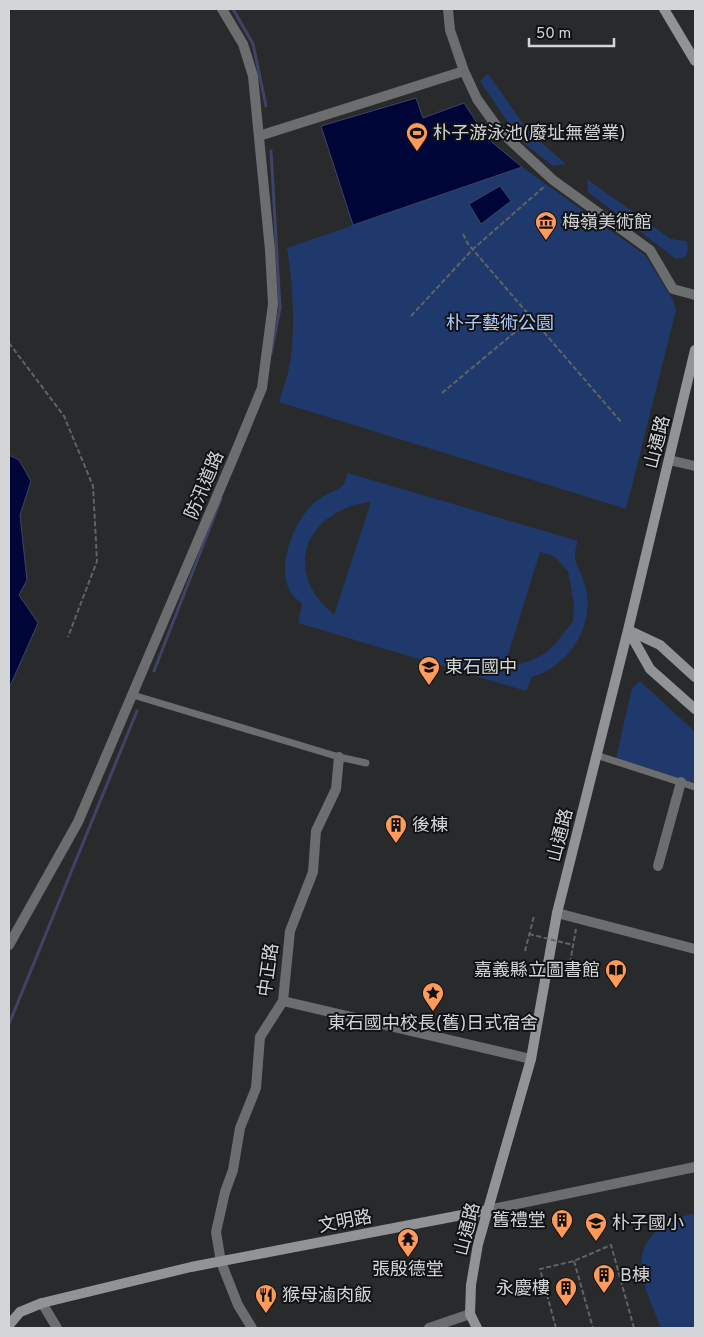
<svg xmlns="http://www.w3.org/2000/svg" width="704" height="1337" viewBox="0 0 704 1337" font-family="Overpass,'Noto Sans TC',sans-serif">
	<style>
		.green { fill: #1f396c; fill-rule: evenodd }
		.water { fill: #000538; stroke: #404368 }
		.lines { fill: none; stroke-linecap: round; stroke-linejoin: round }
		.stream { stroke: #404368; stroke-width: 3 }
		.path { stroke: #616365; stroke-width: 2; stroke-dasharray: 5 2.5; stroke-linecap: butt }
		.lane { stroke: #6c6d6e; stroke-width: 7 }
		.street { stroke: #6c6d6e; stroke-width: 10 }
		.secondary { stroke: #919395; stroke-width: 10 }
		.path-bridge { stroke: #616365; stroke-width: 2; stroke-dasharray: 5 2.5; stroke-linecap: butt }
		.labels { text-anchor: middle; stroke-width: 4; stroke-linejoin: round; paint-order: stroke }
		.poi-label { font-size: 18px; fill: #d4d5d7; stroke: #111213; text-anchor: start }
		.park-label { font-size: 18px; fill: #aecafd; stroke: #111213 }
		.street-label { font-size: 18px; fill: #d4d5d7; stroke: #111213 }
	</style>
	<rect width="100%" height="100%" fill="#282a2c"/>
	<!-- green -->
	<path class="green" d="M488,74L529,132L566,164L553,166L520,140L480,81Z
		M522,167L645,255L673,300L676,310L626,509L279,402C282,391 287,379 289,368C296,332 293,284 287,248Z
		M587,179L671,239L687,241L688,251L685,257L676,259L588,192Z
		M348,473L578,541C570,564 580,565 585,585C596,624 570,666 532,677L526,691L298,623L302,604C299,601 294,597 291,593C276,570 292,526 309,508C313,504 317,500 321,498C327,493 339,490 344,484C345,481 346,476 348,473ZM371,502L334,615C323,605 311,592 307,577C296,535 332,506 371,502ZM540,552L554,556L568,571L574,604L573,621L556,643L544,654L530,661L504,668Z
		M640,681L695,732V783L616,758L632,688Z
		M695,1214V1328H661C648,1293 623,1253 663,1226C673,1219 683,1215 695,1214Z"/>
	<!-- water -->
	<path class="water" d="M416,98L423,118L464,103L487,138L522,167L353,225L321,126Z
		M500,186L511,201L481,224L469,204Z
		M9,455L19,460L31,481L20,515L27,580L19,595L38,623L11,684L9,685Z"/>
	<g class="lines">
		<!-- stream -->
		<path class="stream" d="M233,9L253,44L266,106
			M271,151L280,308L271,354
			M154,671L221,499
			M9,1024L137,711"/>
		<!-- path -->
		<path class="path" d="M463,234L468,244L622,423
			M411,316L473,249L545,186
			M9,343L64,416L93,486L97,561L68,637
			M442,393L532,318
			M525,951L534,916
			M570,963L576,929
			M574,1261L593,1328
			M556,1328L540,1269L574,1261L611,1245L634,1328"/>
		<!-- lane -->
		<path class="lane" d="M133,695L339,757L366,763
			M596,755L695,787"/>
		<!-- street -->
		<path class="street" d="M448,9L450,30L464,71
			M259,136L464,71L477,99L500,131L553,180L650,250L673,289L695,295
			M669,460L695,466
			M658,866L681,782
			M557,913L695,949
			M9,945L78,822L234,456L262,388L273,304L270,250L253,76L243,44L222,9
			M283,1001L531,1059
			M488,1210L695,1167
			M42,1303L57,1328
			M252,1328L238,1305L221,1262L216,1232L225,1192L233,1170L240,1128L256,1088L260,1037L283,1001L290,931L313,872L316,831L336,789L339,757
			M429,1328L470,1314"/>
		<!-- secondary -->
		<path class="secondary" d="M664,9L695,61
			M628,630L650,669L695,709
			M628,630L660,645L695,677
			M9,1325L20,1312L42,1303L191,1267L488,1210
			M477,1328L470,1314L471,1285L478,1244L531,1059L557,913L628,630L695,350"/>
		<!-- path-bridge -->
		<path class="path-bridge" d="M529,934L573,945"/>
	</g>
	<!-- icons -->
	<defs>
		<g id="stadium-pin" transform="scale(1.125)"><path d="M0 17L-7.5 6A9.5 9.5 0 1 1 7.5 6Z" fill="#ff9b5a" stroke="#111213"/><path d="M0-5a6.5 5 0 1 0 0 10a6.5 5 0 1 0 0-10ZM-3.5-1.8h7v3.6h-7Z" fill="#111"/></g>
		<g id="museum-pin" transform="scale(1.125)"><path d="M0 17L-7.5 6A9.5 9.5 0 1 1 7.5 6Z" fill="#ff9b5a" stroke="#111213"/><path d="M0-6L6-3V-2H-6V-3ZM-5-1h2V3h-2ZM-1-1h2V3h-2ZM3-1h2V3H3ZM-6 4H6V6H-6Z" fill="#111"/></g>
		<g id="school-pin" transform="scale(1.125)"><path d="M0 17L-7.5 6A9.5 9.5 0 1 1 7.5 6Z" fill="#ff9b5a" stroke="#111213"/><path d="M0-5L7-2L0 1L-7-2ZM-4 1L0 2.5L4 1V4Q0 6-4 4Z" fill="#111"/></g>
		<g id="building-pin" transform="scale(1.125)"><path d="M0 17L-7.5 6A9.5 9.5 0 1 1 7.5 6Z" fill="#ff9b5a" stroke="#111213"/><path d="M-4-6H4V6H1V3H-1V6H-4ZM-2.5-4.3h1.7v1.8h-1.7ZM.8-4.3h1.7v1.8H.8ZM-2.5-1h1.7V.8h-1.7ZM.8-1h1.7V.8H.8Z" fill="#111"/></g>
		<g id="library-pin" transform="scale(1.125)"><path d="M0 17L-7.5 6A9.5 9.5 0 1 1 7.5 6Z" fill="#ff9b5a" stroke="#111213"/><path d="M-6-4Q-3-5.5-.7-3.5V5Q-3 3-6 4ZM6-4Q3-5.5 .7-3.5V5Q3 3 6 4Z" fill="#111"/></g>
		<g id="sight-pin" transform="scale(1.125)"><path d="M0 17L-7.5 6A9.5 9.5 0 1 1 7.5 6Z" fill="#ff9b5a" stroke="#111213"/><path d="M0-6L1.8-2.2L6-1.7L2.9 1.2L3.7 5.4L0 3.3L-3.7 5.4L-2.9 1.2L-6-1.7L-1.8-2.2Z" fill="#111"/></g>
		<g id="temple-pin" transform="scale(1.125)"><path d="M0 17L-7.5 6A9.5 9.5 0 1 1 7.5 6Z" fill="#ff9b5a" stroke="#111213"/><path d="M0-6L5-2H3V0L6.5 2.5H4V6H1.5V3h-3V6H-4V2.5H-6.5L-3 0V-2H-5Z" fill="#111"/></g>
		<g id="restaurant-pin" transform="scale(1.125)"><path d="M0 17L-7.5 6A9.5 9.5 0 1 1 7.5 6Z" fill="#ff9b5a" stroke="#111213"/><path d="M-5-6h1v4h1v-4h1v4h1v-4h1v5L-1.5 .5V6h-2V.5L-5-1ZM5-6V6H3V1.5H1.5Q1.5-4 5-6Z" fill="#111"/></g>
	</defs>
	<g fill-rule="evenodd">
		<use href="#stadium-pin" x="417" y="133"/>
		<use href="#museum-pin" x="546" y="222"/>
		<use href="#school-pin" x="429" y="667"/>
		<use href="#building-pin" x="396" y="825"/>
		<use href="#library-pin" x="616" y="970"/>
		<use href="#sight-pin" x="433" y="993"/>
		<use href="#building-pin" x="562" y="1220"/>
		<use href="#school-pin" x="596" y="1223"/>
		<use href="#temple-pin" x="408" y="1239"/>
		<use href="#building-pin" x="604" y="1275"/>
		<use href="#building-pin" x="566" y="1288"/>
		<use href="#restaurant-pin" x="266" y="1295"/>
	</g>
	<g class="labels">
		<!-- poi labels -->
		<g class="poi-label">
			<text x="433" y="139">朴子游泳池(廢址無營業)</text>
			<text x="562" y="228">梅嶺美術館</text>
			<text x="445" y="673">東石國中</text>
			<text x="412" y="831">後棟</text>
			<text x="600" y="976" text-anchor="end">嘉義縣立圖書館</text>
			<text x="433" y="1029" text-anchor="middle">東石國中校長(舊)日式宿舍</text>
			<text x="546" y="1226" text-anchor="end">舊禮堂</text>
			<text x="612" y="1229">朴子國小</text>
			<text x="408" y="1275" text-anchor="middle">張殷德堂</text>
			<text x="620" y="1281">B棟</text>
			<text x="550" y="1294" text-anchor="end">永慶樓</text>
			<text x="282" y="1301">猴母滷肉飯</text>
		</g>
		<!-- park labels -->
		<g class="park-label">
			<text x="500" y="329">朴子藝術公園</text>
		</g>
		<!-- street labels -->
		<g class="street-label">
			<text transform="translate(657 442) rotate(-76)" y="6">山通路</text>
			<text transform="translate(204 485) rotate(-67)" y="6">防汛道路</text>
			<text transform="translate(560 835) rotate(-76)" y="6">山通路</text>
			<text transform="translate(268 970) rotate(-82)" y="6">中正路</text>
			<text transform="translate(345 1221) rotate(-11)" y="6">文明路</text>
			<text transform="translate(467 1229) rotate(-76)" y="6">山通路</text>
		</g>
	</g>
	<!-- border -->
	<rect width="704" height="1337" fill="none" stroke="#d4d5d7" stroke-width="20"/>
	<!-- scale -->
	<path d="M529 38v8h85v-8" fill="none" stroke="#d4d5d7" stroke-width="2.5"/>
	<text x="536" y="38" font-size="15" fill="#d4d5d7" stroke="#111213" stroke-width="4" paint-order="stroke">50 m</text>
</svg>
